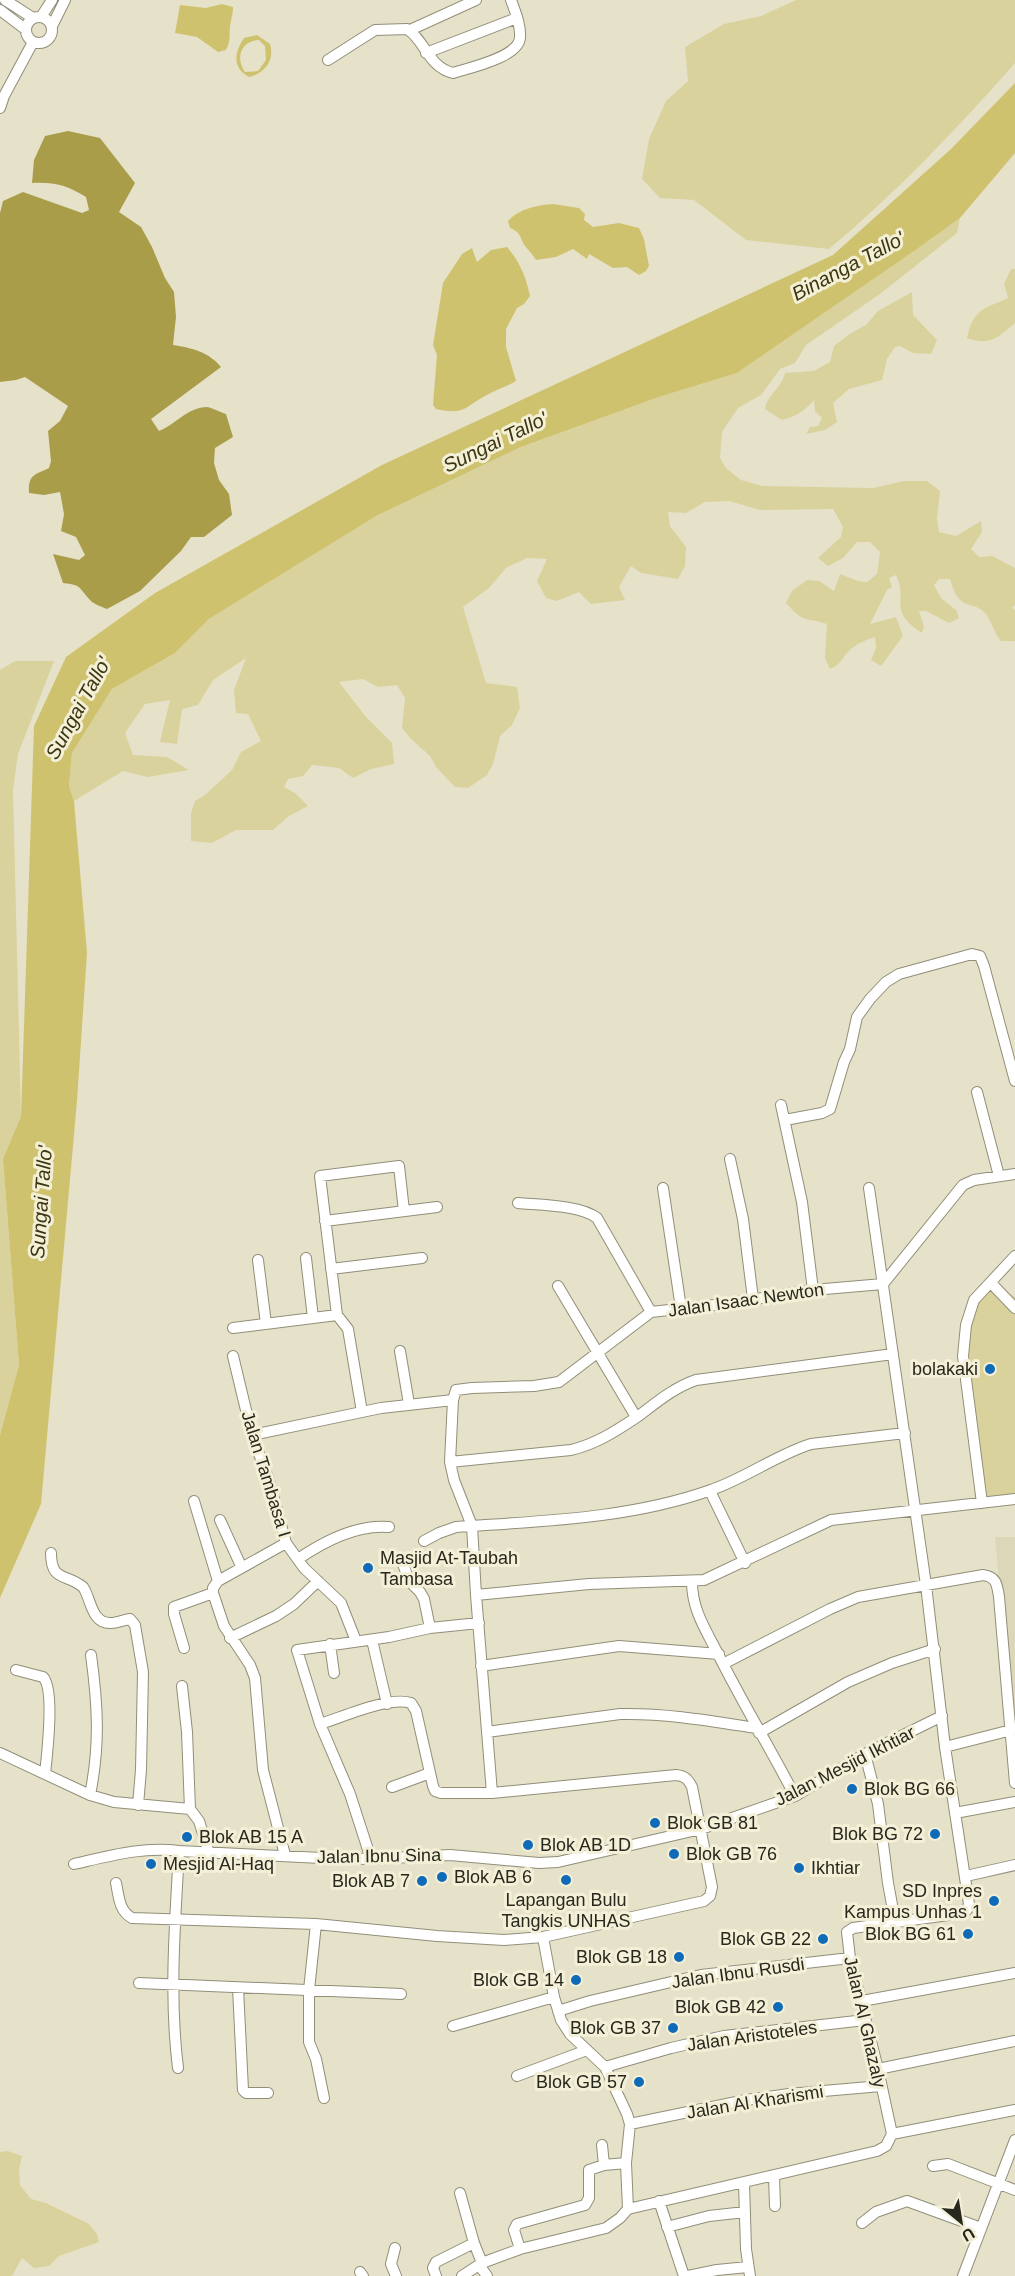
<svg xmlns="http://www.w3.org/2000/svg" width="1015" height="2276" viewBox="0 0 1015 2276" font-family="Helvetica,sans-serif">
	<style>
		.built { fill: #dcd7b9 }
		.green { fill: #dad29d }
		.forest { fill: #aa9d4a }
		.water { fill: #cfc26f; fill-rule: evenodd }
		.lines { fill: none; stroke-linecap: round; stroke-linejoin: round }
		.minor-casing { stroke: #918e78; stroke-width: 12 }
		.minor { stroke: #fff; stroke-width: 10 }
		.poi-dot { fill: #0f6bb8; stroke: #f3f0d7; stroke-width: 2 }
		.labels { text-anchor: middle; stroke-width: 6; stroke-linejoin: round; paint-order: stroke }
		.street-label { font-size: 18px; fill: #29281f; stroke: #f3f0d7 }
		.poi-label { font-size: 18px; fill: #29281f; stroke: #f3f0d7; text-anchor: end }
		.water-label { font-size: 20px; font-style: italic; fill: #3b3511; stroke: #f3f0d7 }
	</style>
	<rect width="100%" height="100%" fill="#e6e2ca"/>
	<!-- built -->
	<path class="built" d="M995,1537H1015V1723L1012,1724Z"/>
	<!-- green -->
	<path class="green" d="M796,0H1015V63C957,129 896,193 829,249L746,240L694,200L660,198L642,179L649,139L666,101L688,81L685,47L724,24L761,16Z
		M960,218L957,233L880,294L806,345L795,363L780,369L761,395L738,408L722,432L720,458L726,468L741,480L762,486L873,488L904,481H927L940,491L937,519L939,532L956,536L981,521L982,532L971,549L979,557L992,556L1015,568V605L1012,608L1015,610V641H1001C993,632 992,619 983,611C980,608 974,606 970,605C956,601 954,591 950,579H939L934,585L941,598L956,610L959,618L949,623L926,611H919L924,627L922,633C886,609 909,602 896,575L889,578L892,587L887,590L870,624L896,617L903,636L881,666L871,660L876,648L875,637C866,640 855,644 848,652C841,660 841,664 830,669L825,658L827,624C803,616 806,625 786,603L792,591L807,580L819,581L834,591L840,574L858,581L867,582L877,574L880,552L870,542H857L843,558L828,566L818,558L841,537L843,527L833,509L760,510L729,501L705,502L686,513L668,512L670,526L686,547L685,566L678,579L641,573L631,566L619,587L625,600L591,604L579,592L557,601L546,598L537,581L547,559L527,558L506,568L489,588L463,607L486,683L517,687L520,708L512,725L500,736L493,764L487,775L468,788L455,787L436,767L430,756L411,739L402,728L405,698L397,685L378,687L363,679L339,682L366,717L392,743L394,764L371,769L353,778L339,768L312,765L303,776L288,779L284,787L295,793L308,806L289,816L273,830H236L212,843L191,841V813L195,801L205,795L232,770L241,752L261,741L248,714L236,713L234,690L246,658L213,680L198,705L182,709L177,744L160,742L170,700L145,704L125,733L133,755L167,757L189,770L148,777L123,771L74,801L69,786L72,753L112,689L175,653L209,619L378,515L521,447L659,397L737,373L917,249Z
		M1011,269H1015V323C997,338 991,346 967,338C973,309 984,309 1008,298L1004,284Z
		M912,292L913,315L937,340L931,354L913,353L900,346L895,347L887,359L882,380L849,389L833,403L837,422L825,430L806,434L810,427L818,426L822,418L815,411L814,400C805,411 795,417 782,420L765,409C767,395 781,389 785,373L814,371L830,362L834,346L851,333L866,325L878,311Z
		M15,661H54L18,754L13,790L21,1116L3,1159L19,1365L0,1435V670Z
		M987,1281L1015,1297V1495L975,1500L969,1409L960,1328L970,1302Z
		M8,2151L22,2156L19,2169L20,2185L31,2199L46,2203L89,2224L97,2234L99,2242L59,2256L49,2266L34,2268L22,2258L12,2276H0V2152Z"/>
	<!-- forest -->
	<path class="forest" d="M68,131L100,138L135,183L119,212L141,227L152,247L165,278L174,292L176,317L173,345C192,348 209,352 221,367L151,419L159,431C175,425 188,407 207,407C213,408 220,412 226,414L233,437L215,448L214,463L219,480L229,494L232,515L204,537H191L181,551L140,591L107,609C102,607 93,604 90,600C78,587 82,585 63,583L53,554L79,560L85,555L76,537L61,531L64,514L60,492L44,495L29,493C28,475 34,475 49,468L51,461L48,431L60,421L68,406L25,377L16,380L0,382V213L3,201L23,192L82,213L89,210L86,197C66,185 55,182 32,183L34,160L45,136Z"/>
	<!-- water -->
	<path class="water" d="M222,4L233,7C233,13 232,16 231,21C228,32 232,39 226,50L218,52L197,37L175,33L180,5L206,8Z
		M257,35L270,44C275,60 265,73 249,77C232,68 234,53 244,38ZM259,40L265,46L266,60L258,71L245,72C235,58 241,41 259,40Z
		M1015,83V153L960,218L917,249L737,373L659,397L521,447L378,515L209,619L175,653L112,689L72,753L69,786L74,801L87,953L77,1101L41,1504L0,1598V1435L19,1365L3,1159L21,1116L34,726L66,657L155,593L382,465L833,255L951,149Z
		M553,204L579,208L585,214L584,220L593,227L619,223L639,228L644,239L649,266L646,271L639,275L627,267L613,268L589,254L587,259L573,249L556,257L536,260C533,255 530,252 526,247C519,239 523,233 510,228L508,221C519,209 536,205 553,204Z
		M507,247C520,262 526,277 530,296L524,304L517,308L506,329V347L516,381C506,387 495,390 485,396C463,408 465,415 436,409L433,405L436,367L437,355L433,345L443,283L462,254L472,248L477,262L491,250Z"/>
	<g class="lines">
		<!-- minor casing -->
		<g class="minor-casing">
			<path id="minor" d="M5,0L33,18
				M0,10L25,29
				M26 30a13 13 0 1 1 26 0a13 13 0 1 1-26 0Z
				M41,17L52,0
				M52,26L65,0
				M410,30L476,0
				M426,53L517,18
				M328,60L375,30L407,29C425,40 428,67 453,73C469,68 520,57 520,37C521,25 515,11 511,0
				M0,108L4,96L33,42
				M977,1092L999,1176
				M781,1105L802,1202L813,1290
				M785,1120L822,1113L830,1109L844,1062L850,1049L857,1017L870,999L886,982L899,974L972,954L980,956L984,966L1015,1081
				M730,1159L743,1219L753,1299
				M663,1188L681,1308
				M869,1188L926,1585L945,1747L969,1904L967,1910L963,1913L853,1928L847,1932L850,1958L878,2069L892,2134
				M518,1203C539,1205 581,1205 597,1218L651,1312
				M325,1221L437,1207
				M306,1258L313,1318
				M258,1260L266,1324
				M331,1269L422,1258
				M991,1283L1015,1308
				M883,1284L963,1185L974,1180L1015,1174
				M558,1286L636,1417
				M233,1328L337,1315
				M400,1351L409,1404
				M233,1356L252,1435L269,1481L286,1543L304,1568L341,1603L356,1641
				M362,1412L348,1329L337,1315L320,1176L399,1166L404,1211
				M252,1435L381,1408L453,1400
				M450,1462L571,1450C596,1444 616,1431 637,1417C656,1403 673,1388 696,1380L893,1354
				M710,1491L745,1563
				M194,1501L218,1581
				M982,1503L963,1356L966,1325L974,1300L1015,1256
				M220,1520L241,1566
				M424,1541L439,1533L456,1527C542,1521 629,1519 711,1490C746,1478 776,1455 811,1444L905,1433
				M51,1553C51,1582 66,1573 83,1587C91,1598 91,1624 111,1623C117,1623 123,1620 130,1619L135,1625L143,1672L141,1770L138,1805
				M401,1558L409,1581L420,1592L424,1599L430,1628
				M298,1559C323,1542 357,1524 389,1527
				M692,1582C692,1610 706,1630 718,1654C742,1702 770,1748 795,1796
				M476,1595L589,1584L704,1580L831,1520L1015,1499
				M230,1638L276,1616L294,1604L318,1581
				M372,1640L387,1704
				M330,1644L334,1673
				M184,1648L174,1614V1607L213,1593
				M723,1664L830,1609L858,1597L983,1575C997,1577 997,1585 999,1597L1015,1783
				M481,1666L619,1646L719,1654
				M16,1670L43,1677C55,1689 47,1755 45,1774
				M182,1686L187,1732L190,1809
				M487,1732L620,1714C666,1713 711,1721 756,1728
				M759,1733L848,1682L892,1663L935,1649
				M945,1747L1015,1729
				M0,1753L90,1795L114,1802L190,1809L199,1821L209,1853
				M865,1754L878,1804L888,1883L895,1921
				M392,1787L430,1773
				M492,1793L476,1595L472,1526L454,1480L450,1462L453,1400L456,1390L472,1388L534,1386L559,1382L651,1312L724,1304L813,1290L883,1284
				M90,1795C100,1745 98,1706 91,1655
				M955,1813L1015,1802
				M285,1855L263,1770L255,1678L250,1665L224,1626L213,1593V1588L218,1581L286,1543
				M371,1859L350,1794L320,1724L297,1650L389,1637L430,1628L479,1623
				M74,1864C109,1856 144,1846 179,1851
				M966,1876L1015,1865
				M116,1883C119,1897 119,1911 132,1918L316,1924L437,1936L504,1940L543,1937L704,1901L710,1896L712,1887L692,1787C688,1779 685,1776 676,1775L492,1793H441L435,1791L433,1786L416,1711L411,1703C389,1696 343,1717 320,1724
				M316,1924L309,1990V2042L316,2059L324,2098
				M543,1937L554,1997L561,2020L570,2034L605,2067L627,2114L630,2124L626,2163L628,2209
				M139,1983L401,1994
				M238,1988L243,2090L246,2093H268
				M862,2001L1015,1973
				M558,2011L590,2001L701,1975L850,1958
				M453,2026L554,1997
				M605,2067L671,2048L724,2036L865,2020
				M178,2068C169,1996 175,1924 179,1851L322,1858L371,1859L450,1855L539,1863L558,1862L701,1829L795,1796L865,1754L942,1716
				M878,2069L1015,2041
				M517,2076L587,2050
				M630,2124L746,2100L789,2094L881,2086
				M602,2145L604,2165
				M933,2166L948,2164L1015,2190
				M774,2176L775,2206
				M744,2183L746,2249L750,2276
				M460,2193L474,2243L482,2263
				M659,2201L684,2276
				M862,2223L876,2212L907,2201L981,2228
				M667,2227L709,2216L745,2212
				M395,2248L391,2264L396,2276
				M520,2249L514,2230L517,2224L585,2205L589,2198V2170L604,2165L626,2163
				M479,2265L487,2276
				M360,2272L363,2276
				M436,2276L433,2268L436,2262L474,2243
				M462,2276L482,2263L520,2249L606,2228L620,2218L628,2209L877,2151L886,2146L892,2134L1015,2110
				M688,2276L717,2270L748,2267
				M963,2276L1015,2140"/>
		</g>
		<!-- minor -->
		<use href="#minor" class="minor"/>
	</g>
	<!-- markers -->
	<g class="poi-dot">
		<circle cx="990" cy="1369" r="6"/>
		<circle cx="368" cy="1568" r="6"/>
		<circle cx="852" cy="1789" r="6"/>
		<circle cx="655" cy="1823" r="6"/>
		<circle cx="935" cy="1834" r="6"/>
		<circle cx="187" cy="1837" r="6"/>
		<circle cx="528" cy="1845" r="6"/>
		<circle cx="674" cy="1854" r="6"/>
		<circle cx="151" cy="1864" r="6"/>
		<circle cx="799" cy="1868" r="6"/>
		<circle cx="442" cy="1877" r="6"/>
		<circle cx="566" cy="1880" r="6"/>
		<circle cx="422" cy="1881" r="6"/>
		<circle cx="994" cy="1901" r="6"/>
		<circle cx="968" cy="1934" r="6"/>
		<circle cx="823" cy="1939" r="6"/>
		<circle cx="679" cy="1957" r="6"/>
		<circle cx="576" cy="1980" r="6"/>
		<circle cx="778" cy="2007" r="6"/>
		<circle cx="673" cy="2028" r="6"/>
		<circle cx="639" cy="2082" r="6"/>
	</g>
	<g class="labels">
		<!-- street labels -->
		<g class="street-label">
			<text transform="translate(746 1300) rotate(-8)" y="6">Jalan Isaac Newton</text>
			<text transform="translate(266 1474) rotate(73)" y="6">Jalan Tambasa I</text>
			<text transform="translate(845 1766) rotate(-27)" y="6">Jalan Mesjid Ikhtiar</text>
			<text transform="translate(379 1856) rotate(-1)" y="6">Jalan Ibnu Sina</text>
			<text transform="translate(738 1973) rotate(-8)" y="6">Jalan Ibnu Rusdi</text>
			<text transform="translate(865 2022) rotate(77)" y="6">Jalan Al Ghazaly</text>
			<text transform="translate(752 2036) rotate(-8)" y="6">Jalan Aristoteles</text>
			<text transform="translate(755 2102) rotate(-9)" y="6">Jalan Al Kharismi</text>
		</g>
		<!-- poi labels -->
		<g class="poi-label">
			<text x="978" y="1375">bolakaki</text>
			<text x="380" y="1564" text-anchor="start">Masjid At-Taubah<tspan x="380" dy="21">Tambasa</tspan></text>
			<text x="864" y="1795" text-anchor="start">Blok BG 66</text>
			<text x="667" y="1829" text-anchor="start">Blok GB 81</text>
			<text x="923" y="1840">Blok BG 72</text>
			<text x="199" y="1843" text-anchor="start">Blok AB 15 A</text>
			<text x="540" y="1851" text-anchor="start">Blok AB 1D</text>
			<text x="686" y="1860" text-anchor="start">Blok GB 76</text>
			<text x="163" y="1870" text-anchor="start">Mesjid Al-Haq</text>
			<text x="811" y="1874" text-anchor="start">Ikhtiar</text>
			<text x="454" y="1883" text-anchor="start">Blok AB 6</text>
			<text x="410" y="1887">Blok AB 7</text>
			<text x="982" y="1897">SD Inpres<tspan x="982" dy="21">Kampus Unhas 1</tspan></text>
			<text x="566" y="1906" text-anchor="middle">Lapangan Bulu<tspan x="566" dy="21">Tangkis UNHAS</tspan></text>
			<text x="956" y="1940">Blok BG 61</text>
			<text x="811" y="1945">Blok GB 22</text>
			<text x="667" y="1963">Blok GB 18</text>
			<text x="564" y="1986">Blok GB 14</text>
			<text x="766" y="2013">Blok GB 42</text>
			<text x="661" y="2034">Blok GB 37</text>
			<text x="627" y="2088">Blok GB 57</text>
		</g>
		<!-- water labels -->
		<g class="water-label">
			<text transform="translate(848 266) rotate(-28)" y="7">Binanga Tallo'</text>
			<text transform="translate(495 442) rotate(-26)" y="7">Sungai Tallo'</text>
			<text transform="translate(78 708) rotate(-61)" y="7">Sungai Tallo'</text>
			<text transform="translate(41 1202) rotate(-86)" y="7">Sungai Tallo'</text>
		</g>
	</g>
	<!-- north arrow -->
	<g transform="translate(961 2222) rotate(150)" stroke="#f3f0d7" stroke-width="4.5" paint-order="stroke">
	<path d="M0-4.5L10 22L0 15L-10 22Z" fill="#29281f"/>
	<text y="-9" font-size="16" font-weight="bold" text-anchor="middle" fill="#29281f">U</text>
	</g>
</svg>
